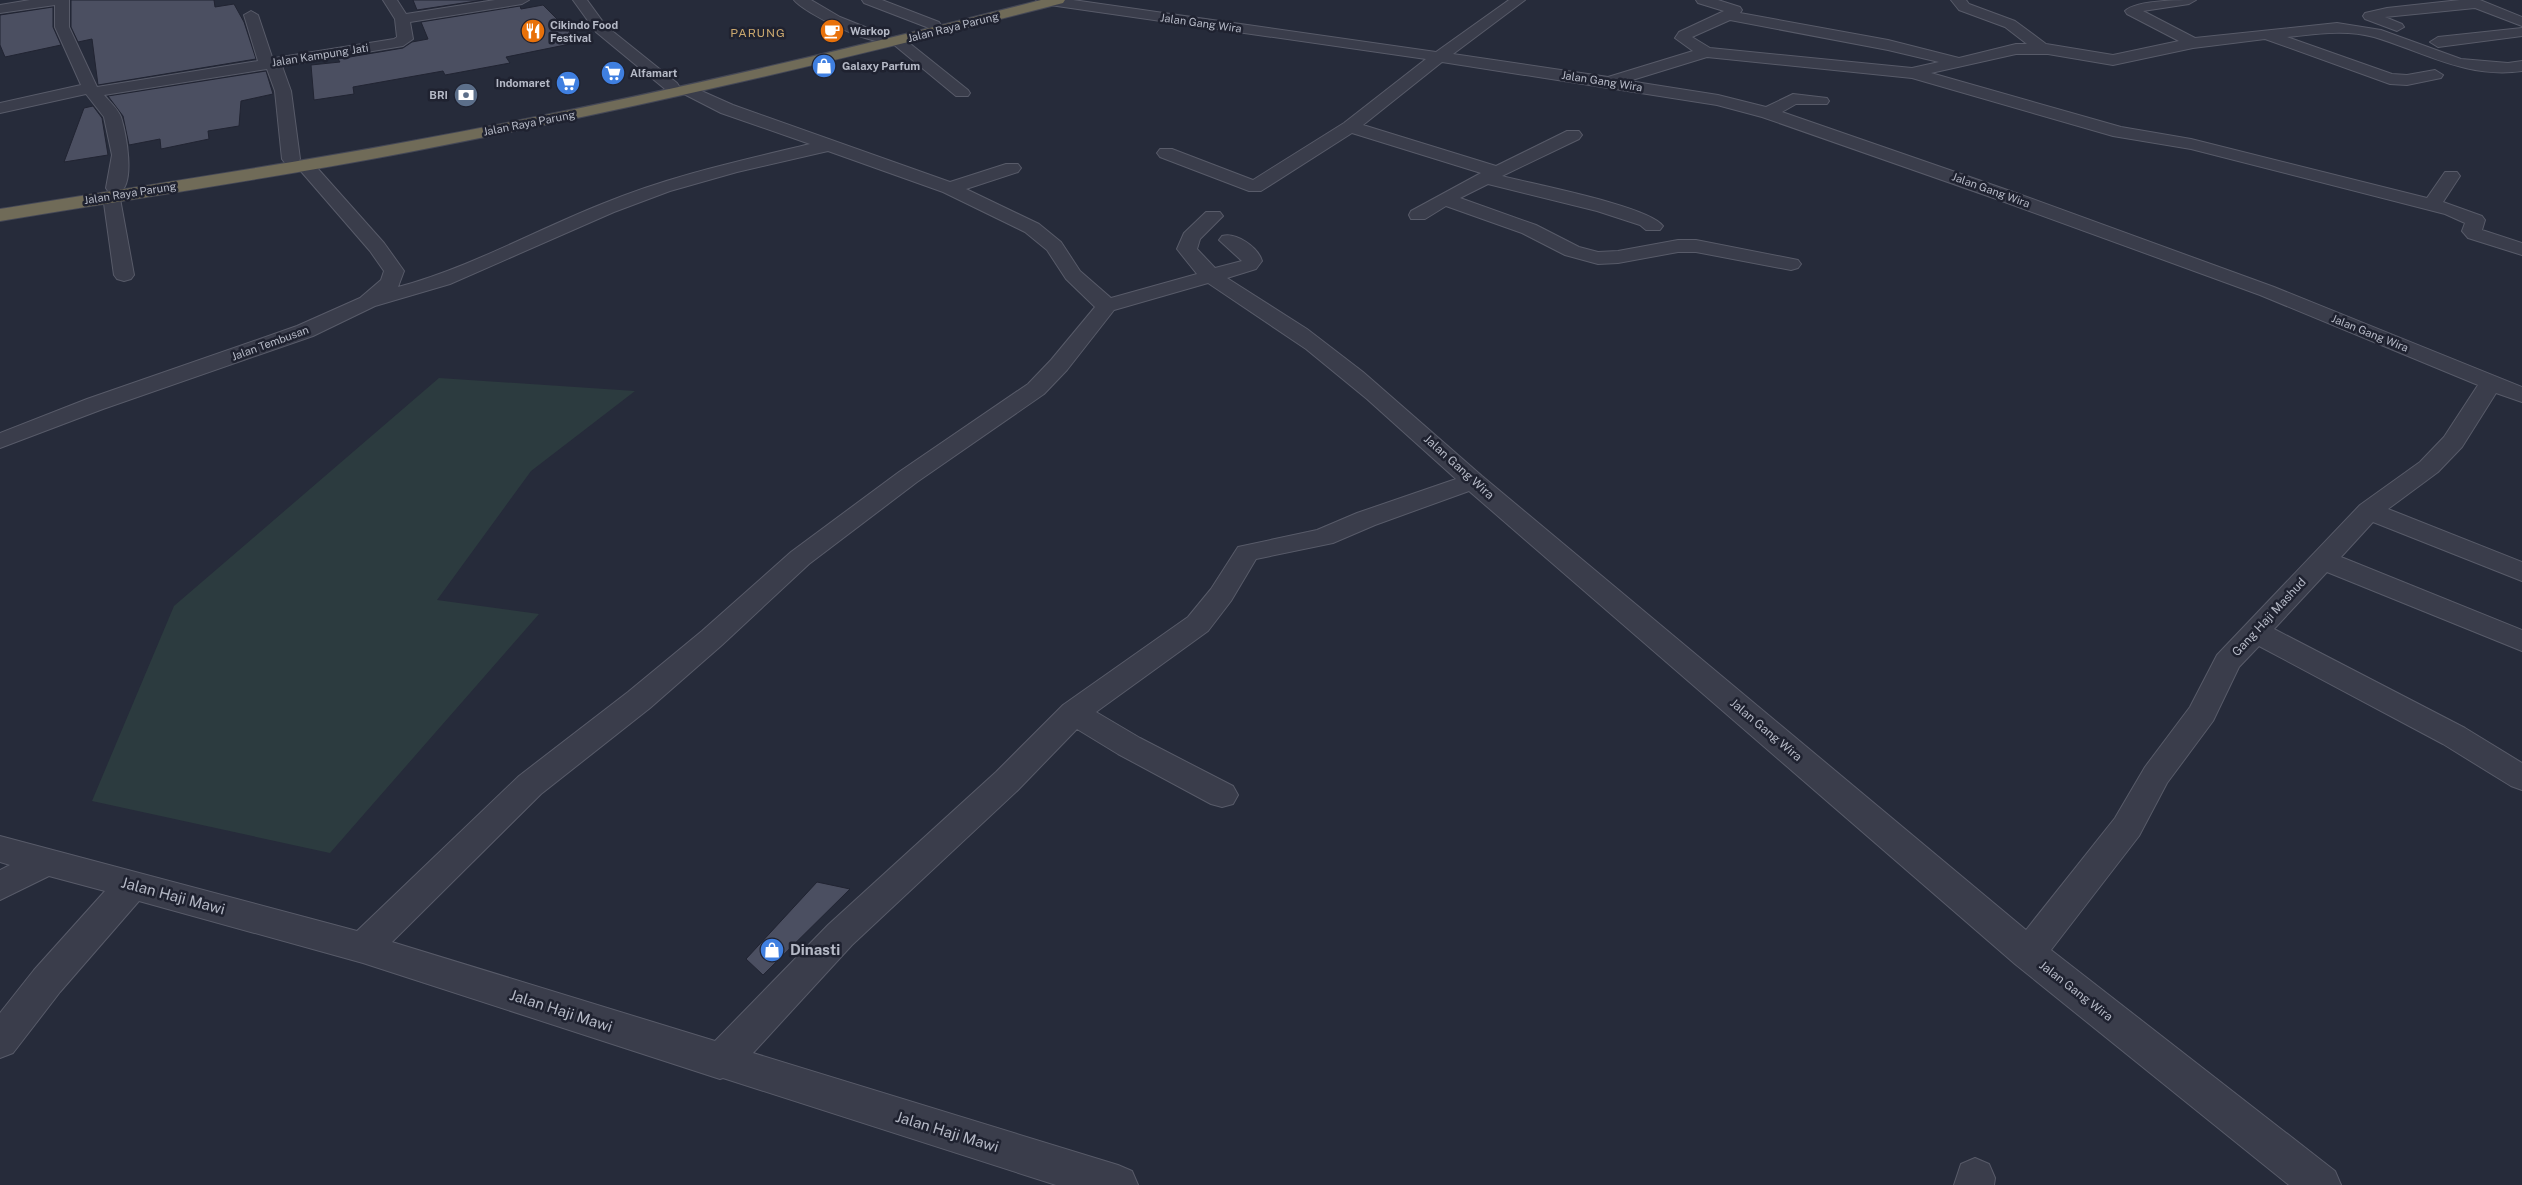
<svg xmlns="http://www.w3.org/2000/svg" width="2522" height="1185" viewBox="0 0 2522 1185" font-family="'Public Sans',sans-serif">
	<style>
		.green { fill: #2c3b3f }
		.building { fill: #4b4f61; stroke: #212432 }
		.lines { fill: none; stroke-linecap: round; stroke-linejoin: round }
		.minor-casing { stroke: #585b69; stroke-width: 2 }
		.highway-casing { stroke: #454856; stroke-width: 2 }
		.minor { fill: #3a3d4b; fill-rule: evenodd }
		.highway { fill: #706b58; fill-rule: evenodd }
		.labels { text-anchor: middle; stroke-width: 5; stroke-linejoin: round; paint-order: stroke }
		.far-street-label { font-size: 11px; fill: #b5b9c6; stroke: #1f2230 }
		.far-poi-label { font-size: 11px; font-weight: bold; fill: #b5b9c6; stroke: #1f2230; text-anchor: start }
		.far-quarter-label { font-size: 12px; letter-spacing: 1px; fill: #c9a76e; stroke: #1f2230 }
		.street-label { font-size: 12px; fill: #b5b9c6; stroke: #1f2230 }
		.near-street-label { font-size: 15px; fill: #b5b9c6; stroke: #1f2230 }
		.near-poi-label { font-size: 15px; font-weight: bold; fill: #b5b9c6; stroke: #1f2230; text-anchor: start }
	</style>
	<rect width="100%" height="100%" fill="#262b3a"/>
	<!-- green -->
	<path class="green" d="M439,378L635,391L531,471L437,600L539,614L330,853L92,801L174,606Z"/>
	<!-- building -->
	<path class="building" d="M71,0H214L215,7L234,4L244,22L256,59L98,85L92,39L78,42L71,27Z
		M413,0H483L417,10Z
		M543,5L580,42L506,57L510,63L445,75L443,71L353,87L354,94L314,100L311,65L340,62L338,59L403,48L412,42L428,39L421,22L520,6L521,9Z
		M53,7V27L61,45L5,57L0,45V15Z
		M266,71L273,94L241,101L239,126L208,131L209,139L161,149L160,139L129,145L123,116L108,96Z
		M93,106L102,118L108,155L64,162L84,108Z
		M817,882L850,889L763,975L746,959Z"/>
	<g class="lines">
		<!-- minor casing -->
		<g class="minor-casing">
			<path id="minor" d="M30,0H69V27L97,87L258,61L244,15L251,11L258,15L272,57L275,58L394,39L397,37L395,19L383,0H397L406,14L495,0H529L522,4L410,22L413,39L403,46L282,66L291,91L300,159L297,163H285L282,159L275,91L267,69L104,95C110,102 118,109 121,117C126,133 136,184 119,193L134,275L131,279L124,281L117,279L114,275L103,196L108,191L106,188L112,155L104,117L86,94L0,113V103L81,85L55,27V5L0,13V5Z
				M573,0H587L606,26L677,83L679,86L677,89H665L596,32Z
				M794,0H811L840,17L885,35L888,38L885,41C870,45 804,13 794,0Z
				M862,0H882L939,22L941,25L939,28H929L864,3Z
				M1036,0H1073L1436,52L1509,0H1525L1453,54L1608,77L1693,51L1675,38L1679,32L1724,11L1698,3L1696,0H1718L1740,7L1742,10L1740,13L1888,40L1959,58L2016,44H2027L2005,27L1959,10L1951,0H1966L1969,4L2015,21L2046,44L2113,55L2179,41L2127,14L2125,11C2136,0 2179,0 2196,0L2189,4L2143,11L2195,38L2337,23L2381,30L2461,59L2508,63L2522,61V71C2467,79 2424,52 2374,37C2345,29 2316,34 2287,37L2392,74L2407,75L2435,70L2443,75L2441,78L2407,85L2390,84L2265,39L2193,48L2113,65L2048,54H2016L1931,73L2121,127L2191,139L2427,198L2445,172H2457L2460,176L2443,202L2482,216L2485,220L2482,230L2522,243V255L2468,238L2462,231L2465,223L2445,214L2191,149L2113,136L1912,78L1707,57L1629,81L1718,95L1766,107L1793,94L1827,98L1829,101L1827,104H1796L1782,112L2016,193L2274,287L2522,387V402L2496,393L2462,447L2438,472L2388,509L2522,562V581L2373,522L2341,557L2522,630V651L2327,572L2274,629L2465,728L2522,763V790L2511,786L2443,744L2259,646L2239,667L2213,721L2167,783L2139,836L2051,950L2335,1171L2341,1185H2289L2015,964L1469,491L1375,525L1333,543L1256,559L1231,601L1208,631L1096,712L1140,738L1233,786L1238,795L1233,804L1222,807L1211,804L1118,754L1077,729L1018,790L852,945L753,1053L1118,1165L1132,1171L1138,1185H1056L723,1078L720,1079L363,963L139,901L60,992L13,1053L0,1058V1013L34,970L105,891L49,876L0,900V870L10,865L0,862V836L357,931L519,776L628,692L702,631L791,552L899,472L1028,384L1051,360L1095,307L1066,279L1047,250L1025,232L943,192L828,151L737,172L670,191L614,212L450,284L375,306L313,336L103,409L0,448V433L87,399L297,326L360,298L381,280L384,271L370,251L299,169L296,165L299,161H311L384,243L404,271L398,287C469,268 534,231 602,204C669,176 739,161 810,144L721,113L682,93L680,90L688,85L733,105L950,182L1006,164H1018L1021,168L1018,172L966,189L1039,224L1061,242L1080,271L1111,298L1197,274L1177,249L1184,233L1206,212H1220L1223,216L1200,239L1197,249L1215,268L1242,261L1219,240L1222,236C1236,232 1258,247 1262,261L1256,269L1227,278L1307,329L1363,372L1482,476L2026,930L2115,818L2145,767L2190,707L2217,655L2360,505L2420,462L2444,437L2478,385L2260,295L2002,201L1762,117L1717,105L1442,62L1363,125L1496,166L1567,131H1579L1582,135L1579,139L1502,176C1532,184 1649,206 1663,226L1660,230H1646L1640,225L1597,211L1488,184L1460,198L1536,225L1579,247L1598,252L1618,251L1678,240H1696L1798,260L1801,264L1798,268L1791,270L1696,252H1678L1618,263L1598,264L1565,255L1522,233L1446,206L1425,219H1411L1409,215L1411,211L1481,173L1352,133L1261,191H1249L1160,157L1157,153L1160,149H1172L1253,180L1344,123L1426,59L1043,4ZM1730,20L1888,50L1939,62L1912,68L1710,48L1692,37ZM1208,283L1306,349L1367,399L1456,479L1357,513L1317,530L1238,547L1211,589L1188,617L1063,705L996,772L828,925L715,1041L392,942L541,794L650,708L722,645L809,564L917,482L1044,394L1067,370L1114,310Z
				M2460,0H2480L2522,17V26L2475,8L2385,17L2402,24L2404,27L2397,31L2365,19L2363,16L2365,13L2387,8Z
				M2522,28V36L2438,47L2430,42L2438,37Z
				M898,36L903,38L968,90L970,93L968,96H956L893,44L890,41L893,38Z
				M1975,1158L1989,1164L1995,1178L1994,1185H1954L1961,1164Z"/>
		</g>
		<!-- highway casing -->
		<g class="highway-casing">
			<path id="highway" d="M1041,0H1065L1063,3C846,59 629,110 409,152C273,178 136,198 0,221V209C135,187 271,167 406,142C619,103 831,54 1041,0Z"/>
		</g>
		<!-- minor -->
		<use href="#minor" class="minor"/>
		<!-- highway -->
		<use href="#highway" class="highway"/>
	</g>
	<!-- icons -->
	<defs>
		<g id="restaurant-disc" transform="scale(1.25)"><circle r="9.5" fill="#e8710a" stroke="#1f2230"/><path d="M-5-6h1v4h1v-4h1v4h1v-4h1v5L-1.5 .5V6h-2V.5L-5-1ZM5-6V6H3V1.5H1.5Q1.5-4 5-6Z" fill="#fff"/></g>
		<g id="cafe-disc" transform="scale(1.25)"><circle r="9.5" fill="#e8710a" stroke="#1f2230"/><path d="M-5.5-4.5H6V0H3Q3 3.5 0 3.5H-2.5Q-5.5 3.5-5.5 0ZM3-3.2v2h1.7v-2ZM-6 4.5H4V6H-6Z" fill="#fff"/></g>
		<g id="shop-disc" transform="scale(1.25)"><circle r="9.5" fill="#3f7fe0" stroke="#1f2230"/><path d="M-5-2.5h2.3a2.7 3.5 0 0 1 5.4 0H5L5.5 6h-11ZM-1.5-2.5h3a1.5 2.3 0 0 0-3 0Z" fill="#fff"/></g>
		<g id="supermarket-disc" transform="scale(1.25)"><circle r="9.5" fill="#3f7fe0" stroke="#1f2230"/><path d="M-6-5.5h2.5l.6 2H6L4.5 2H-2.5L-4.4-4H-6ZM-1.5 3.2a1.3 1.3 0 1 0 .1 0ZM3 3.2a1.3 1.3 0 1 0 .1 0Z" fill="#fff"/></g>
		<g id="bank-disc" transform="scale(1.25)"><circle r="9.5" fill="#5c6f8a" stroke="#1f2230"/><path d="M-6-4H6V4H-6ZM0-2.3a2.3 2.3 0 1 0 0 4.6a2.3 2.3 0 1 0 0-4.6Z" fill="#fff"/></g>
	</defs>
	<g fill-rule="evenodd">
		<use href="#restaurant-disc" x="533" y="31"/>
		<use href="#cafe-disc" x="832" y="31"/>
		<use href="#shop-disc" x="824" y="66"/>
		<use href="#supermarket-disc" x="613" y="73"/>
		<use href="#supermarket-disc" x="568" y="83"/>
		<use href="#bank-disc" x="466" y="95"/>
		<use href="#shop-disc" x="772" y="950"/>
	</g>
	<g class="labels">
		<!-- far-street labels -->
		<g class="far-street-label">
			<text transform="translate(1201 23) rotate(8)" y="4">Jalan Gang Wira</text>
			<text transform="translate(953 27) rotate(-14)" y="4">Jalan Raya Parung</text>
			<text transform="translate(320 55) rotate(-9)" y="4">Jalan Kampung Jati</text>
			<text transform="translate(1602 81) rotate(9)" y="4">Jalan Gang Wira</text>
			<text transform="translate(529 123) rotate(-11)" y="4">Jalan Raya Parung</text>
			<text transform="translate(1991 190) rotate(20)" y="4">Jalan Gang Wira</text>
			<text transform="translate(130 193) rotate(-9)" y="4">Jalan Raya Parung</text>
			<text transform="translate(2370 333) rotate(22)" y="4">Jalan Gang Wira</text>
			<text transform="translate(270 343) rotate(-20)" y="4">Jalan Tembusan</text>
		</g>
		<!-- far-poi labels -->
		<g class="far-poi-label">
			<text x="550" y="29">Cikindo Food<tspan x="550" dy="13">Festival</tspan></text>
			<text x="850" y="35">Warkop</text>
			<text x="842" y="70">Galaxy Parfum</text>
			<text x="630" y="77">Alfamart</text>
			<text x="550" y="87" text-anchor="end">Indomaret</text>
			<text x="448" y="99" text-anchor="end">BRI</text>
		</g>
		<!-- far-quarter labels -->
		<g class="far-quarter-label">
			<text x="758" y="37">PARUNG</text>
		</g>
		<!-- street labels -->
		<g class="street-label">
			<text transform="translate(1459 467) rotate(42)" y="4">Jalan Gang Wira</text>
			<text transform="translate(2269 617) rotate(-47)" y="4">Gang Haji Mashud</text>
			<text transform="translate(1766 730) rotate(40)" y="4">Jalan Gang Wira</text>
			<text transform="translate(2076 991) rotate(38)" y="4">Jalan Gang Wira</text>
		</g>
		<!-- near-street labels -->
		<g class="near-street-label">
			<text transform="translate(173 896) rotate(15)" y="5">Jalan Haji Mawi</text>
			<text transform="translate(561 1011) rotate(18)" y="5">Jalan Haji Mawi</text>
			<text transform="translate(947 1132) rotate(17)" y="5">Jalan Haji Mawi</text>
		</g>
		<!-- near-poi labels -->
		<g class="near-poi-label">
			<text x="790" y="955">Dinasti</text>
		</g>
	</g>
</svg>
